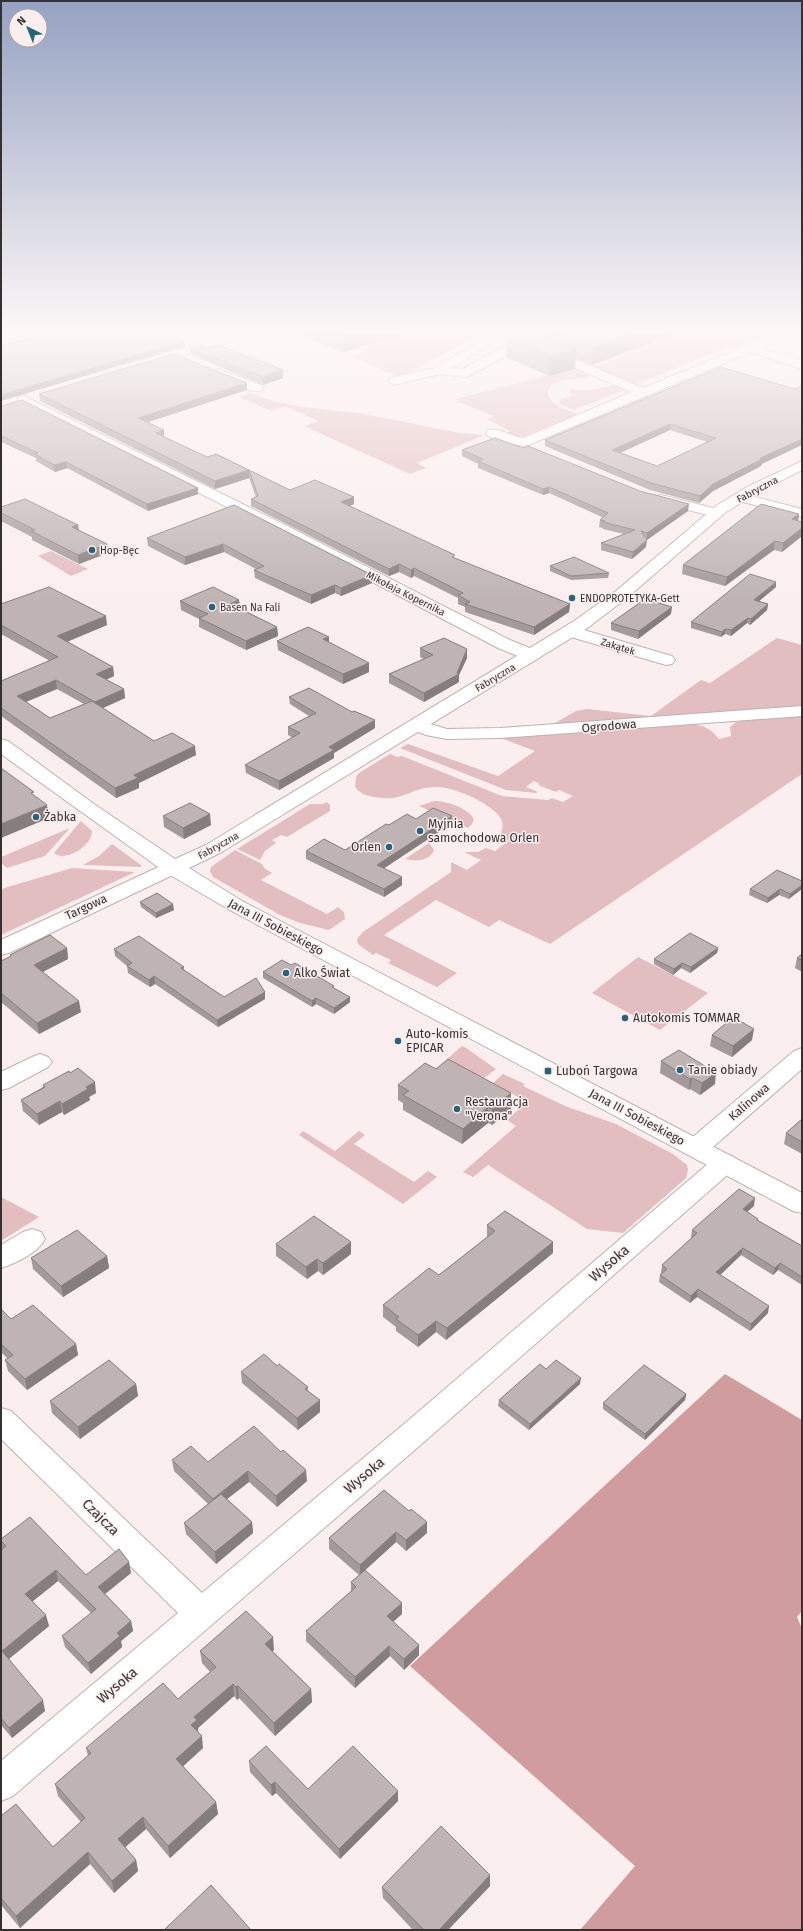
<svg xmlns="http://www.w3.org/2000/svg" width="803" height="1931" viewBox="0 0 803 1931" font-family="'Fira Sans',sans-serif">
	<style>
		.green { fill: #e2bec0 }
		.forest { fill: #d19c9e }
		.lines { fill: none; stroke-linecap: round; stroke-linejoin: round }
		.minor-casing { stroke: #bdb1b1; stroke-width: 2 }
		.tertiary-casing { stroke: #bdb1b1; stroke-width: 2 }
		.minor { fill: #fff; fill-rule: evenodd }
		.tertiary { fill: #fff; fill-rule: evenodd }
		.wall { fill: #a49a9a; fill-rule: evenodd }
		.shaded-wall { fill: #867d7d }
		.building { fill: #bfb3b3; stroke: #867d7d; fill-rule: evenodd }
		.poi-dot { fill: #26647a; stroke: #fbeeee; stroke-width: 1.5 }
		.labels { text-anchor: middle; stroke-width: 3; stroke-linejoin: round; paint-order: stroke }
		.far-street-label { font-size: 10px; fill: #363131; stroke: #fbeeee }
		.far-poi-label { font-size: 10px; fill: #363131; stroke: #fbeeee; text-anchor: start }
		.street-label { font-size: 12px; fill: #363131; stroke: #fbeeee }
		.poi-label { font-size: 12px; fill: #363131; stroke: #fbeeee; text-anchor: start }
		.near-street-label { font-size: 14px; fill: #363131; stroke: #fbeeee }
	</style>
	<rect width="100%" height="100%" fill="#fbeeee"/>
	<!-- green -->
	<path class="green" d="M413,332H484L401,378L350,356L366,352L363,350L371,347L361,343L372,339L380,342Z
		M657,332L672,336L677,332H772L731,349L726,348L635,385L590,367L640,351L637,349L655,342Z
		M562,362L593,376C579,381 558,375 548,390C546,405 567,409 578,414L526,435L528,436L516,437L506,434L510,431L487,419L494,416L461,403H456L459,401L455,399L568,370Z
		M616,385L625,390L574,410L559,404L562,399L572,396L569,391L571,389C587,393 601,387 616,385Z
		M250,393L273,401L303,407L359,413L460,433L485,435L417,463L426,468L410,474L304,426L318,421L285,406L271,411L239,397Z
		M51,551L88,569L71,576L38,556Z
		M777,638L802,645V706L548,727L576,711L587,709L651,716L701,680L710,683Z
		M802,715V774L550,944L499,920L489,927L436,900L384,935L457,973L437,987L388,963L391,960L376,953L373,955L358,944L357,939L363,932L451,872V862L467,870L481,860L464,852H478L486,848L495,851L509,841L499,836L501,834C502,829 504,824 501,819C494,804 452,786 436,787C410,787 404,803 374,797C367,796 359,793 355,787L356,777L359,773L390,754L397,757L402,756L502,796L548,800L552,798L563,802L573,796L559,790L556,792L538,785L540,784L534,781L526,787L538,792L536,793L506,790L400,748L408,744L498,776L535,751L501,738L685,724C701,724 710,727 719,739L731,736L730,727L736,722L749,719Z
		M434,801C447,801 468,808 474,819L472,824L468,828L419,806Z
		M327,802L330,805V811L287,837L281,835L272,840L276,843L265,851L260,860L237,849L310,804H323Z
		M81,821L92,831C93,845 65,863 54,853Z
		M70,828L45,856L7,868L1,863V857Z
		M429,843L434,850C430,861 415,862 405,859Z
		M112,844L141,865V867L83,865L99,856Z
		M235,850L262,864L264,868L272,873L261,880L327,914L338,907L344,912L345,919L329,930L300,923L280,915L213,877L210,871L211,867Z
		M72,868L135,872L1,935V889Z
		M638,957L708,993L660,1030L592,993Z
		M462,1046L466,1048L496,1069L484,1078L447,1059Z
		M503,1074L525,1084L523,1086L565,1106L616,1124L673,1154L687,1165L688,1170L686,1178L623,1233L587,1229L488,1165L473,1177L463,1172L516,1126L507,1120L527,1102L493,1083Z
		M303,1131L335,1151L359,1131L365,1135L354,1144L414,1182L428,1171L437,1177L403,1204L299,1135Z
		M1,1197L39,1217L1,1241Z"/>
	<!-- forest -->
	<path class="forest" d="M725,1374L802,1420V1611L797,1617L802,1629V1930H580L635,1866L410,1666Z"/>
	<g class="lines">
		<!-- minor casing -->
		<g class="minor-casing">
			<path id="minor" d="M238,332H257L255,334L150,366L146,367L140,363L142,360Z
				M495,332H510L643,388L779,332H796L794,334L762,348L802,361V369L751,352L526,446L509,444L488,436L486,433L488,430C500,427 512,437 523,438L632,392L526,347L509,354L469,376L465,377L440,374L394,385L388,381L390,378L435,368ZM503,337L516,343L501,348L463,369L451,368Z
				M218,369L261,385L263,388L261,391H253L214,376L212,373Z
				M24,396L289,527L510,640L537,651L539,655L537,659L531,660L525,659L498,648L279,533L19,403L18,400L19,397Z
				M740,493L802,509V517L735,500L733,497L735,494Z
				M661,495L721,510L723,513L721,516L716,517L656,502L654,499L656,496Z
				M570,626L672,656L675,660L672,664L666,665L564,635L562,631L564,627Z
				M802,706V716L500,738L447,739L426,735L411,729L408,725L411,721L417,720L447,729L500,728Z
				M172,862L179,864L182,868L179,872L9,953L1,955V940L165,864Z
				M802,1048V1069L705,1154L696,1157L687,1154L684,1148L687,1142L794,1051Z
				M40,1054L48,1057L52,1062L48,1067L9,1088L1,1090V1072L32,1057Z
				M725,1154L734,1157L738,1163L734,1169L424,1442L13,1796L1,1801V1761L178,1613L1,1439V1408L11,1411L202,1593L404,1424L716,1157Z
				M32,1229L41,1232L45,1239C38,1253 16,1263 1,1268V1245L23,1232Z"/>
		</g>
		<!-- tertiary casing -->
		<g class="tertiary-casing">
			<path id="tertiary" d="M802,461V470L757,493L726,512L628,597L586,629L220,853L189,868L242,901L802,1193V1213L793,1211L228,909L165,872L1,754V739L8,741L94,804L175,859L206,845L574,621L616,591L716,506L747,487Z"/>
		</g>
		<!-- minor -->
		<use href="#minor" class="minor"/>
		<!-- tertiary -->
		<use href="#tertiary" class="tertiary"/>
	</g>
	<!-- wall -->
	<path class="wall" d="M294,332H413L343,352Z
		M537,332H675L672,335L592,365L575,358V369L549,376L506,357L507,338L545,337V335Z
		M190,348H208L283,378L263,385L191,355Z
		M721,367L762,464L761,466L713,491L699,503L650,490L545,446V440ZM670,430L707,442L657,466L620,453Z
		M247,390L147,422L164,430V437L207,457L216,454L290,490L354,497V504L349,506L455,558L570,604L569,612L534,635L465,612V607L458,604V598L414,576L411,578L399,572L389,576L251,506V499L256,497L249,478L215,489L40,401L39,394Z
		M1,406L198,488V494L148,511L67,468L55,472L36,461V458L1,442Z
		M462,450L688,511L646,540V547L632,559L601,550V543L624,534L603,529V528L599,527L600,520L602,517L549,493L543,495L478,468V464L462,456Z
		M234,505L372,575V583L341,596L335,593L311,604L255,578L254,570L256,569L224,552L185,565L148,546L147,538Z
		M1,507L78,525L79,530L107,544L108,553L79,564L32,540V537L1,521Z
		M799,514L798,521L802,522V536L782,552L774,550L725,586L682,574L683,565Z
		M550,566L609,573L608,578L571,580L550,571Z
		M776,587L759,601L768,604L767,610L750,625L747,623L731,636L725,634L721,637L691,628V622Z
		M239,600L240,608L277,627L278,636L246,650L199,627V619L181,610L180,601Z
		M1,604L107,625L67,642L113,667L114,676L106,680L124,689L125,698L103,708L154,741L196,755L139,783V788L116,798L1,716V681L50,661L1,634ZM57,689L84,704L50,718L26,702Z
		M671,614L638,639L611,630V623Z
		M329,637V642L369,672L343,684L278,650L277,641Z
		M420,648L467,658L459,675V682L424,702L389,683V674L424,659L420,657Z
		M289,697L375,728L334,753V758L279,790L246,773L245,765L293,738L288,735V727L309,716L290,704Z
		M163,816L211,825L184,839L164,827Z
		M416,819L451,824L384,868L402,885L384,897L306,859V851L345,850L389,825Z
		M802,881L789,899L779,895L767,903L749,895L750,889Z
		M140,902L174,910L156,918L141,907Z
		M67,948L68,959L43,972L81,1012L39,1034L1,1002V961L10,957V955Z
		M718,948L717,953L690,973L681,968L673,975L654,964V959Z
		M114,949L184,967V970L224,997L265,999L218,1027L155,984L150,987L128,973L127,966L115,956Z
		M802,954V972L795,968L797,958Z
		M291,965L350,997V1002L334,1014L316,1004L312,1007L263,978V972Z
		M712,1035L752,1040L732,1057L710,1046Z
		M661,1061L715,1084L700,1095L690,1089L689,1090L660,1073Z
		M43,1085L96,1093L89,1097L90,1100L64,1115L62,1112L39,1125L23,1111L21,1100L43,1087Z
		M398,1085L511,1109L492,1125L488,1123L462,1144L403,1110V1103L398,1100Z
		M802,1119V1154L784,1144L786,1133Z
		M754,1206L747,1212L757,1220L802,1246V1285L778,1270L773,1275L741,1255L720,1275L768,1313L750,1331L697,1297L690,1303L659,1282L660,1275L662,1273H661L662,1265L692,1238H691L692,1230Z
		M487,1225L553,1242V1253L446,1340L436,1332L418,1347L396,1331V1327L383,1317V1305L439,1275L487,1237Z
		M351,1242V1254L323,1275L318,1271L307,1279L276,1256V1244Z
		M107,1256L109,1268L63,1297L33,1269L31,1258Z
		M1,1309L11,1319L76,1344L78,1355L27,1390L8,1371L5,1360L8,1359L1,1352Z
		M277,1366L308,1387V1391L320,1412L298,1430L242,1383L241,1372Z
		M546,1369L580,1384L529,1430L498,1406L499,1400Z
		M136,1384L138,1396L80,1439L52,1413L50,1401Z
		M686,1394L685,1400L645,1440L603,1409V1403Z
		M172,1460L208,1462L307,1481L277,1507L249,1482L227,1499L252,1522L253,1533L216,1564L186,1534L184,1523L208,1504L174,1471Z
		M384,1490L427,1533L406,1551L396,1542L365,1570L402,1614L393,1622L419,1645V1655L404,1670L390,1656L355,1688L306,1641V1631L351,1591V1582L359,1575L329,1549V1538Z
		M1,1539L86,1575L131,1573L105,1594L131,1621L133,1631L121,1641L122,1647L91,1674L65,1647L62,1636L91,1613L58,1581L33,1601L49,1626L9,1659L45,1711L12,1738L1,1725V1550L2,1549L1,1545Z
		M274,1650L272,1651L311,1689L312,1702L275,1736L239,1698L237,1700L234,1696L198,1728V1733L203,1748L183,1766L216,1802L218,1814L170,1858L146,1829L125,1847L136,1860L138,1871L114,1893L90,1864L20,1928L1,1905V1816L53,1847L81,1822L58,1796L55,1784L88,1756L86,1748L178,1699L210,1672L202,1663L200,1651Z
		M249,1761L308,1789L398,1801L340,1859L276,1793L272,1796L250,1772Z
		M490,1875V1886L448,1930H413L383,1898L382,1887Z"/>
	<!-- shaded-wall -->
	<path class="shaded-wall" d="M355,332H413L343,352V335Z
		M636,332H675L672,335L592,365L593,348Z
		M184,341L185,346L1,401V395Z
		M576,350L575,369L549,376L550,356Z
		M283,370V378L263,385V377Z
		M247,383V390L139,425L138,418Z
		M670,424V430L611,457L612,450Z
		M164,430V437L156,433Z
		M802,439V445L762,464L761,466L713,491L699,503L700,496L713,484L760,458Z
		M66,462L67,468L55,472L54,465Z
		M249,470V478L215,489V481Z
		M549,487V493L543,495V489Z
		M198,488V494L148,511L147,504Z
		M354,497V504L341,510V502Z
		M689,504L688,511L647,540V533Z
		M799,514L798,522L792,519Z
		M78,525L79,534L72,527Z
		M802,528V536L782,552L783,543Z
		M647,540L646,547L632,559L633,552Z
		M775,541L774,550L725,586L727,577Z
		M107,544L108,553L79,564L78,555Z
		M223,544L224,552L185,565V557Z
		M399,564V572L389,576V569Z
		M414,568V576L411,578V570Z
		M372,575V583L341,596V588Z
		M776,582V587L753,606L754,600Z
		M335,585V593L311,604V595Z
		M239,600L240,609L230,604Z
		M570,604L569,612L534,635V627Z
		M768,604L767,610L750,625L751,619Z
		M672,607L671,614L638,639L639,631Z
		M106,616L107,625L59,645L57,636Z
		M748,618L747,623L731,636V630Z
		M277,627L278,636L246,650V641Z
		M725,629V634L721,637L722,632Z
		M329,637V646L323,639Z
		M467,649V658L459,675V682L424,702V693L457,673Z
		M369,663V672L343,684V674Z
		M113,667L114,676L98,683L96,674Z
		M56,680L57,689L18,705L17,696Z
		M124,689L125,698L96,711L95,702Z
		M375,720V728L334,753V758L279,790V781L329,747Z
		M195,746L196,755L139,783V788L116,798L115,788L134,775Z
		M47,805L49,818L1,838V824Z
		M210,814L211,825L184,839L183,828Z
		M452,816L451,824L377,873V865Z
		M402,877V885L384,897V889Z
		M802,885V889L789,899L790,894Z
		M780,889L779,895L767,903L768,898Z
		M173,904L174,910L156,918V913Z
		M67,948L68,959L36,975L34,965Z
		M718,948L717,953L690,973L691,967Z
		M682,963L681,968L673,975L674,969Z
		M154,976L155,984L150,987L149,980Z
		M265,992V999L218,1027L217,1020Z
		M350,997V1002L334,1014V1008Z
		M316,998V1004L312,1007V1001Z
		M79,1001L81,1012L39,1034L37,1023Z
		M754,1029L752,1040L732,1057L733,1046Z
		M716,1073L715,1084L700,1095L702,1083Z
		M692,1078L690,1089L689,1090L690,1079Z
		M95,1082L96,1093L89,1097L90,1100L64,1115L62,1104L86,1087Z
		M511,1093V1109L492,1125V1109Z
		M60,1101L62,1112L39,1125L37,1114Z
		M488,1107V1123L462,1144L463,1129Z
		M755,1198L754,1206L741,1217L743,1209Z
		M351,1242V1254L323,1275V1263Z
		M553,1242V1253L446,1340L447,1328Z
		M743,1248L741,1255L715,1280L716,1272Z
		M107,1256L109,1268L63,1297L61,1286Z
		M317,1259L318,1271L307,1279L306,1267Z
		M780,1263L778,1270L773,1275L775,1268Z
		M698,1289L697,1297L690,1303L691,1296Z
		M769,1306L768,1313L750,1331L751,1324Z
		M436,1321V1332L418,1347V1335Z
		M76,1344L78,1355L27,1390L25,1379Z
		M581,1378L580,1384L529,1430L530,1424Z
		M136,1384L138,1396L80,1439L78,1427Z
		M686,1394L685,1400L645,1440V1434Z
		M320,1400V1412L298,1430L297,1418Z
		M306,1470L307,1481L277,1507L276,1496Z
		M248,1471L249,1482L214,1509L213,1499Z
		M252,1522L253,1533L216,1564L215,1552Z
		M427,1522V1533L406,1551V1540Z
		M396,1532V1542L360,1575V1565Z
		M129,1562L131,1573L100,1598L98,1587Z
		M56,1570L58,1581L28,1605L25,1594Z
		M402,1603V1614L387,1627V1616Z
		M46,1615L49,1626L5,1662L2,1651Z
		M131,1621L133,1631L121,1641L122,1647L91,1674L88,1663L117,1633Z
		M273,1637L274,1650L266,1657L265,1644Z
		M419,1645V1655L404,1670V1659Z
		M389,1646L390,1656L355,1688V1677Z
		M233,1684L234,1696L198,1728V1733L191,1725L194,1717Z
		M238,1686L239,1698L237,1700L236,1687Z
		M311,1689L312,1702L275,1736L274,1723Z
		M43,1700L45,1711L12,1738L9,1728Z
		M202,1736L203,1748L178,1771L176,1759Z
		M275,1782L276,1793L272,1796L271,1785Z
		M398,1791V1801L340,1859L339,1849Z
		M216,1802L218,1814L170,1858L168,1846Z
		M143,1817L146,1829L121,1851L118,1839Z
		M88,1852L90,1864L20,1928L16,1916Z
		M136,1860L138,1871L114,1893L112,1881Z
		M490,1875V1886L448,1930H439Z"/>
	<!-- building -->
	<path class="building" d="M54,332H120L134,338L155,332H163L184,341L1,395V346Z
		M335,332H355L343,335Z
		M523,332H533L576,350L550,356L507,338Z
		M555,332H636L593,348Z
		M199,345L208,348L218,345L283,370L263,377L190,348Z
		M173,354L247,383L138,418L164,430L156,433L207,457L216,454L290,490L315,480L354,497L341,502L455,555L452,557L570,604L534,627L465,604L470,602L458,595L463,593L414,568L411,570L399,564L389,569L251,499L258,496L249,470L215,481L39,394Z
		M721,367L795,389L802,385V439L760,458L762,459L713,484L700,496L651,483L545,440ZM670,424L716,438L657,466L612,450Z
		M22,400L198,488L147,504L66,462L54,465L35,454L38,453L1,436V406Z
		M495,438L523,448L528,446L640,491L689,504L647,533L641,531L647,540L633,552L601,543L635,530L603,522L605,521L600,520L608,513L549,487L543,489L478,461L483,459L462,450Z
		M25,499L78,525L72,527L107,544L78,555L31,531L35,530L1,513V507Z
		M761,504L799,514L792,519L802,522V528L783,543L775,541L727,577L683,565Z
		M234,505L372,575L341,588L335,585L311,595L254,570L264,566L223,544L185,557L147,538Z
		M574,557L609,573L571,576L550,566Z
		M750,574L776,582L754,600L768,604L751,619L748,618L731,630L725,629L722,632L691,622Z
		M49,587L106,616L57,636L113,667L96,674L124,689L95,702L56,680L17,696L50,718L92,701L154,741L172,733L195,746L134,775L138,778L115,788L1,708V681L58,657L1,625V604Z
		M213,587L239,600L230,604L277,627L246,641L199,618L208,614L180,601Z
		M645,599L672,607L639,631L611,623Z
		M308,627L329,637L323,639L369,663L343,674L277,641Z
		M444,638L467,649L457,673L459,674L424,693L389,674L433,655L420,648Z
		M309,688L352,712L354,711L375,720L329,747L334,750L279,781L245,765L300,733L288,727L316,713L289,697Z
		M1,768L34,792L31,793L47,805L1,824Z
		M190,803L210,814L183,828L163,816Z
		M433,808L452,816L377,865L402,877L384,889L306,851L324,839L345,850L386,824L389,825L407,814L416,819Z
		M777,870L802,881V885L790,894L780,889L768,898L750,889Z
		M157,893L173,904L156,913L140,902Z
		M690,933L718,948L691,967L682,963L674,969L654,959Z
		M50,935L67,948L34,965L79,1001L37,1023L1,993V961L11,956L10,955Z
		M139,936L184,967L181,968L224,997L256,978L265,992L217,1020L154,976L149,980L127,966L132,963L114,949Z
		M802,954V960L797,958Z
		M282,960L291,965L295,963L334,986L332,987L350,997L334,1008L316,998L312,1001L263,972Z
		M733,1017L754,1029L733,1046L712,1035Z
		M679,1050L716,1073L702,1083L692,1078L690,1079L661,1061Z
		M448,1059L511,1093L492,1109L488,1107L463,1129L403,1095L409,1091L398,1085L425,1063L436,1069Z
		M78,1068L95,1082L86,1087L88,1089L62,1104L60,1101L37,1114L21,1100L45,1087L43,1085L69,1071L70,1073Z
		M802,1119V1142L786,1133Z
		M739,1189L755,1198L743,1209L758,1219L757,1220L802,1246V1277L780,1263L775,1268L743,1248L716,1272L769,1306L751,1324L698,1289L691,1296L660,1275L667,1269L662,1265L697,1233L692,1230Z
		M505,1211L553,1242L447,1328L436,1321L418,1335L396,1319L399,1317L383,1305L429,1268L439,1275L495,1231L487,1225Z
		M314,1216L351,1242L323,1263L317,1259L306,1267L276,1244Z
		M77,1230L107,1256L61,1286L31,1258Z
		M33,1305L76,1344L25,1379L5,1360L13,1355L1,1344V1309L11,1319Z
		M264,1354L277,1366L279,1364L308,1387L305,1389L320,1400L297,1418L241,1372Z
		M109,1360L136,1384L78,1427L50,1401Z
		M556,1360L581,1378L530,1424L499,1400L540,1364L546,1369Z
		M644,1365L686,1394L645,1434L603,1403Z
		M254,1426L281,1452L283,1450L306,1470L276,1496L248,1471L213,1499L172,1460L191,1446L208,1462Z
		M384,1490L409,1511L411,1509L427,1522L406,1540L396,1532L360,1565L329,1538Z
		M221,1494L252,1522L215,1552L184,1523Z
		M30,1517L86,1575L119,1549L129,1562L98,1587L131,1621L117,1633L120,1636L88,1663L62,1636L96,1609L56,1570L25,1594L46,1615L2,1651L43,1700L9,1728L1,1718V1550L6,1546L1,1541V1539Z
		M365,1570L402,1603L387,1616L419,1645L404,1659L389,1646L355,1677L306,1631L356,1587L351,1582Z
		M246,1611L273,1637L265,1644L311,1689L274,1723L238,1686L236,1687L233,1684L194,1717L197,1720L191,1725L202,1736L176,1759L216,1802L168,1846L143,1817L118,1839L136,1860L112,1881L88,1852L16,1916L1,1898V1816L16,1804L53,1847L85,1818L55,1784L91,1753L86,1748L163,1683L178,1699L216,1667L200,1651Z
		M266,1746L308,1789L353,1746L398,1791L339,1849L275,1782L271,1785L249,1761Z
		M441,1826L490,1875L439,1930H424L382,1887Z
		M211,1885L251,1930H164Z"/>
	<!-- sky -->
	<linearGradient id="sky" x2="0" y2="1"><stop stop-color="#95a2c2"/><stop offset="0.55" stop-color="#fdf7f7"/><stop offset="1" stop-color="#fdf7f7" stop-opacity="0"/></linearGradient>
	<rect width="803" height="602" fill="url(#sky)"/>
	<!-- markers -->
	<g class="poi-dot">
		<circle cx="92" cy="550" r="4"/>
		<circle cx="572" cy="598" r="4"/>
		<circle cx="212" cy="607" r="4"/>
		<circle cx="36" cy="817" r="4"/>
		<circle cx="420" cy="831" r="4"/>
		<circle cx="389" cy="847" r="4"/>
		<circle cx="286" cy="973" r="4"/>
		<circle cx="625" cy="1018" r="4"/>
		<circle cx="398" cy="1041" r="4"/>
		<circle cx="680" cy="1070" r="4"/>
		<rect x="544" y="1067" width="8" height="8" rx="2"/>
		<circle cx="457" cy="1109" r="4"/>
	</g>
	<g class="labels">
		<!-- far-street labels -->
		<g class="far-street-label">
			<text transform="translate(757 489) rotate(-28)" y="4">Fabryczna</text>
			<text transform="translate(406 593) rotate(27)" y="4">Mikołaja Kopernika</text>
			<text transform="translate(618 646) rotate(17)" y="4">Zakątek</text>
			<text transform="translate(495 677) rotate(-31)" y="4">Fabryczna</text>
			<text transform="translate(218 845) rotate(-29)" y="4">Fabryczna</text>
		</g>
		<!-- far-poi labels -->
		<g class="far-poi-label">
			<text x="100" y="554">Hop-Bęc</text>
			<text x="580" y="602">ENDOPROTETYKA-Gett</text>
			<text x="220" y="611">Basen Na Fali</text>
		</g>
		<!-- street labels -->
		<g class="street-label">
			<text transform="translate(609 726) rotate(-5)" y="4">Ogrodowa</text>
			<text transform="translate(86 907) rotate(-25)" y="4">Targowa</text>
			<text transform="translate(276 927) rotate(28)" y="4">Jana III Sobieskiego</text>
			<text transform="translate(749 1102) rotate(-41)" y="4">Kalinowa</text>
			<text transform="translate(637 1117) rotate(28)" y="4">Jana III Sobieskiego</text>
		</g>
		<!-- poi labels -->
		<g class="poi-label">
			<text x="44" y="821">Żabka</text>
			<text x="428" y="828">Myjnia<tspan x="428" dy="14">samochodowa Orlen</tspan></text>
			<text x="381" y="851" text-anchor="end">Orlen</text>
			<text x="294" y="977">Alko Świat</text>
			<text x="633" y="1022">Autokomis TOMMAR</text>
			<text x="406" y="1038">Auto-komis<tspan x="406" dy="14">EPICAR</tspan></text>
			<text x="688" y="1074">Tanie obiady</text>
			<text x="556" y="1075">Luboń Targowa</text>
			<text x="465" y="1106">Restauracja<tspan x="465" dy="14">"Verona"</tspan></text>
		</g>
		<!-- near-street labels -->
		<g class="near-street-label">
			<text transform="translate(609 1263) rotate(-41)" y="5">Wysoka</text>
			<text transform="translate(364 1475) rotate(-40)" y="5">Wysoka</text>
			<text transform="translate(101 1517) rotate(44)" y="5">Czajcza</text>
			<text transform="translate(117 1685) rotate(-40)" y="5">Wysoka</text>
		</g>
	</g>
	<!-- border -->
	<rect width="803" height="1931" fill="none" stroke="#363131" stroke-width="4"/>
	<!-- north arrow -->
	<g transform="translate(28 28) rotate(317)"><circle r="19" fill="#fbeeee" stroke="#aca2a2"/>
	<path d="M0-3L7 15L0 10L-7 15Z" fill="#26647a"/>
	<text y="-6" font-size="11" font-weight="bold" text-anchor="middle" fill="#363131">N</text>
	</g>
</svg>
